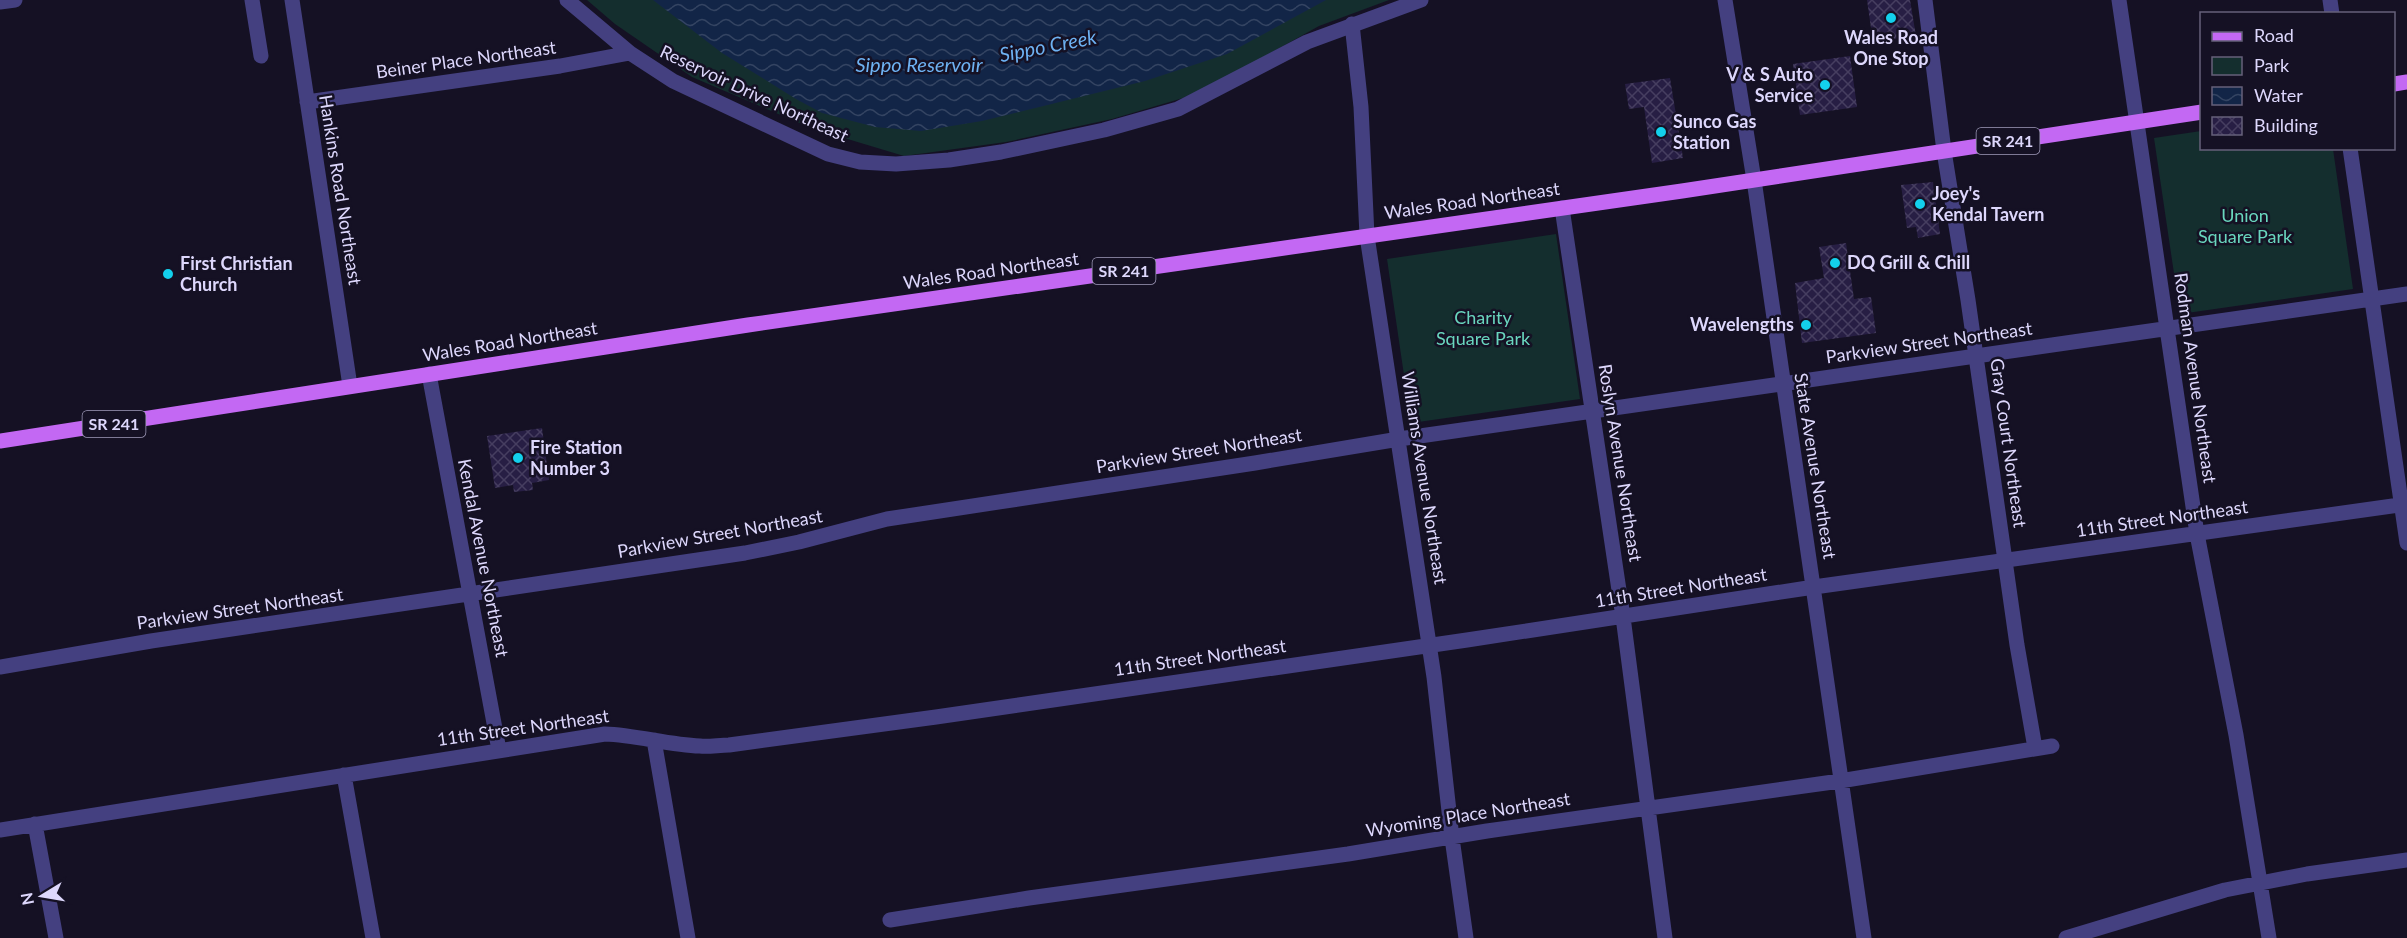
<svg xmlns="http://www.w3.org/2000/svg" width="2407" height="938" viewBox="0 0 2407 938" font-family="Lato,sans-serif">
	<style>
		.green { fill: #142e2e }
		.water { fill: url(#water-waves) }
		.building { fill: url(#building-cross-hatch) }
		.lines { fill: none; stroke-linecap: round; stroke-linejoin: round }
		.minor { stroke: #444080; stroke-width: 15 }
		.major { stroke: #c368f3; stroke-width: 15 }
		.poi-dot { fill: #13d0ec; stroke: #151124; stroke-width: 2 }
		.labels { text-anchor: middle; stroke-width: 5; stroke-linejoin: round; paint-order: stroke }
		.shield { fill: #151124; stroke: #a19cbb; stroke-width: 1.5 }
		.shield-label { font-size: 16px; font-weight: bold; fill: #ddd7fc }
		.poi-label { font-size: 18px; font-weight: bold; fill: #ddd7fc; stroke: #151124; text-anchor: start }
		.street-label { font-size: 18px; fill: #ddd7fc; stroke: #151124 }
		.park-label { font-size: 18px; fill: #69d6be; stroke: #151124 }
		.water-label { font-size: 20px; font-style: italic; fill: #6eb2f3; stroke: #151124 }
	</style>
	<defs>
		<pattern id="water-waves" width="16" height="10" patternUnits="userSpaceOnUse" patternTransform="scale(1.5)"><rect width="16" height="10" fill="#122547"/><path d="M0 5q4-4 8 0t8 0" fill="none" stroke="#344462"/></pattern>
		<pattern id="building-cross-hatch" width="8" height="8" patternUnits="userSpaceOnUse" patternTransform="scale(1.5)"><rect width="8" height="8" fill="#271e44"/><path d="M0 0l8 8M0 8l8-8" fill="none" stroke="#463e60"/></pattern>
	</defs>
	<rect width="100%" height="100%" fill="#151124"/>
	<!-- green -->
	<path class="green" d="M587,0H1389L1319,26L1224,79L1183,98L1112,119L1006,142L904,156L811,128L692,77L615,24Z
		M2201,131L2202,148L2333,149L2353,289L2180,314L2154,138Z
		M1556,234L1580,399L1411,423L1387,259Z"/>
	<!-- water -->
	<path class="water" d="M653,0H1326L1227,54L1145,81L982,121L921,131L875,127L822,113L796,99L722,53Z"/>
	<!-- building -->
	<path class="building" d="M1867,0H1910L1916,36L1873,42Z
		M1850,56L1857,107L1800,115L1793,64Z
		M1670,78L1683,158L1652,163L1644,107L1629,109L1625,84Z
		M1933,182L1940,234L1918,238L1916,227L1907,228L1901,185Z
		M1846,243L1854,299L1871,297L1876,333L1802,343L1795,283L1824,278L1819,247Z
		M542,428L549,480L532,483L533,490L514,492L513,485L495,488L487,436Z"/>
	<g class="lines">
		<!-- minor -->
		<path class="minor" d="M252,0L261,56
			M292,0L350,386
			M567,0L630,53L673,81L828,154L860,162L896,164L949,160L1001,152L1104,130L1178,109L1307,42L1421,0
			M1725,0L1754,180L1864,938
			M1925,0L1944,151L1968,300L2017,645L2035,748
			M2119,0L2197,534L2236,735L2269,938
			M2330,0L2332,14
			M0,2L15,0
			M1352,24L1361,107L1367,236L1434,677L1452,838L1466,938
			M307,102L560,66L630,53
			M2350,148L2407,543
			M1562,208L1623,617L1665,938
			M429,374L499,750
			M0,667L151,641L745,553L799,542L887,519L1255,463L1399,439L2407,294
			M654,740L688,938
			M344,775L373,938
			M35,824L56,938
			M0,830L605,734C637,735 668,745 700,746C709,747 719,745 729,745L936,717L1467,640L1814,587L2407,504
			M890,920L1029,898L1348,854L1487,831L1840,781L2052,746
			M2066,938L2225,890L2307,874L2407,860"/>
		<!-- major -->
		<path class="major" d="M2394,84L2407,82
			M0,441L748,325L1682,191L2202,112"/>
	</g>
	<!-- markers -->
	<g class="poi-dot">
		<circle cx="1891" cy="18" r="6"/>
		<circle cx="1825" cy="85" r="6"/>
		<circle cx="1661" cy="132" r="6"/>
		<circle cx="1920" cy="204" r="6"/>
		<circle cx="1835" cy="263" r="6"/>
		<circle cx="168" cy="274" r="6"/>
		<circle cx="1806" cy="325" r="6"/>
		<circle cx="518" cy="458" r="6"/>
	</g>
	<g class="labels">
		<!-- shield labels -->
		<g class="shield">
			<rect x="1976.5" y="128" width="63" height="26" rx="4.5"/>
			<rect x="1092.5" y="258" width="63" height="26" rx="4.5"/>
			<rect x="82.5" y="411" width="63" height="26" rx="4.5"/>
		</g>
		<g class="shield-label">
			<text x="2008" y="147">SR 241</text>
			<text x="1124" y="277">SR 241</text>
			<text x="114" y="430">SR 241</text>
		</g>
		<!-- poi labels -->
		<g class="poi-label">
			<text x="1891" y="44" text-anchor="middle">Wales Road<tspan x="1891" dy="21">One Stop</tspan></text>
			<text x="1813" y="81" text-anchor="end">V &amp; S Auto<tspan x="1813" dy="21">Service</tspan></text>
			<text x="1673" y="128">Sunco Gas<tspan x="1673" dy="21">Station</tspan></text>
			<text x="1932" y="200">Joey's<tspan x="1932" dy="21">Kendal Tavern</tspan></text>
			<text x="1847" y="269">DQ Grill &amp; Chill</text>
			<text x="180" y="270">First Christian<tspan x="180" dy="21">Church</tspan></text>
			<text x="1794" y="331" text-anchor="end">Wavelengths</text>
			<text x="530" y="454">Fire Station<tspan x="530" dy="21">Number 3</tspan></text>
		</g>
		<!-- street labels -->
		<g class="street-label">
			<text transform="translate(466 60) rotate(-8)" y="6">Beiner Place Northeast</text>
			<text transform="translate(754 94) rotate(25)" y="6">Reservoir Drive Northeast</text>
			<text transform="translate(340 190) rotate(81)" y="6">Hankins Road Northeast</text>
			<text transform="translate(1472 201) rotate(-8)" y="6">Wales Road Northeast</text>
			<text transform="translate(991 271) rotate(-8)" y="6">Wales Road Northeast</text>
			<text transform="translate(510 342) rotate(-9)" y="6">Wales Road Northeast</text>
			<text transform="translate(1929 343) rotate(-8)" y="6">Parkview Street Northeast</text>
			<text transform="translate(2195 378) rotate(82)" y="6">Rodman Avenue Northeast</text>
			<text transform="translate(2008 443) rotate(82)" y="6">Gray Court Northeast</text>
			<text transform="translate(1199 451) rotate(-9)" y="6">Parkview Street Northeast</text>
			<text transform="translate(1620 463) rotate(81)" y="6">Roslyn Avenue Northeast</text>
			<text transform="translate(1815 466) rotate(81)" y="6">State Avenue Northeast</text>
			<text transform="translate(1424 478) rotate(81)" y="6">Williams Avenue Northeast</text>
			<text transform="translate(2162 519) rotate(-8)" y="6">11th Street Northeast</text>
			<text transform="translate(720 534) rotate(-10)" y="6">Parkview Street Northeast</text>
			<text transform="translate(483 558) rotate(79)" y="6">Kendal Avenue Northeast</text>
			<text transform="translate(1681 588) rotate(-9)" y="6">11th Street Northeast</text>
			<text transform="translate(240 609) rotate(-8)" y="6">Parkview Street Northeast</text>
			<text transform="translate(1200 658) rotate(-8)" y="6">11th Street Northeast</text>
			<text transform="translate(523 728) rotate(-8)" y="6">11th Street Northeast</text>
			<text transform="translate(1468 815) rotate(-9)" y="6">Wyoming Place Northeast</text>
		</g>
		<!-- park labels -->
		<g class="park-label">
			<text x="2245" y="222">Union<tspan x="2245" dy="21">Square Park</tspan></text>
			<text x="1483" y="324">Charity<tspan x="1483" dy="21">Square Park</tspan></text>
		</g>
		<!-- water labels -->
		<g class="water-label">
			<text transform="translate(1048 46) rotate(-11)" y="7">Sippo Creek</text>
			<text x="919" y="72">Sippo Reservoir</text>
		</g>
	</g>
	<!-- legend -->
	<rect x="2200" y="12" width="195" height="138" fill="#151124" stroke="#65607a" stroke-width="1.5"/>
	<rect x="2212" y="32" width="30" height="9" fill="#c368f3" stroke="#65607a" stroke-width="1.5"/>
	<text x="2254" y="42" font-size="18" fill="#ddd7fc">Road</text>
	<rect x="2212" y="57" width="30" height="18" fill="#142e2e" stroke="#65607a" stroke-width="1.5"/>
	<text x="2254" y="72" font-size="18" fill="#ddd7fc">Park</text>
	<rect x="2212" y="87" width="30" height="18" fill="url(#water-waves)" stroke="#65607a" stroke-width="1.5"/>
	<text x="2254" y="102" font-size="18" fill="#ddd7fc">Water</text>
	<rect x="2212" y="117" width="30" height="18" fill="url(#building-cross-hatch)" stroke="#65607a" stroke-width="1.5"/>
	<text x="2254" y="132" font-size="18" fill="#ddd7fc">Building</text>
	<!-- north arrow -->
	<g transform="translate(42 896) rotate(259)" stroke="#151124" stroke-width="4.5" paint-order="stroke">
	<path d="M0-4.5L10 22L0 15L-10 22Z" fill="#ddd7fc"/>
	<text y="-9" font-size="16" font-weight="bold" text-anchor="middle" fill="#ddd7fc">N</text>
	</g>
</svg>
